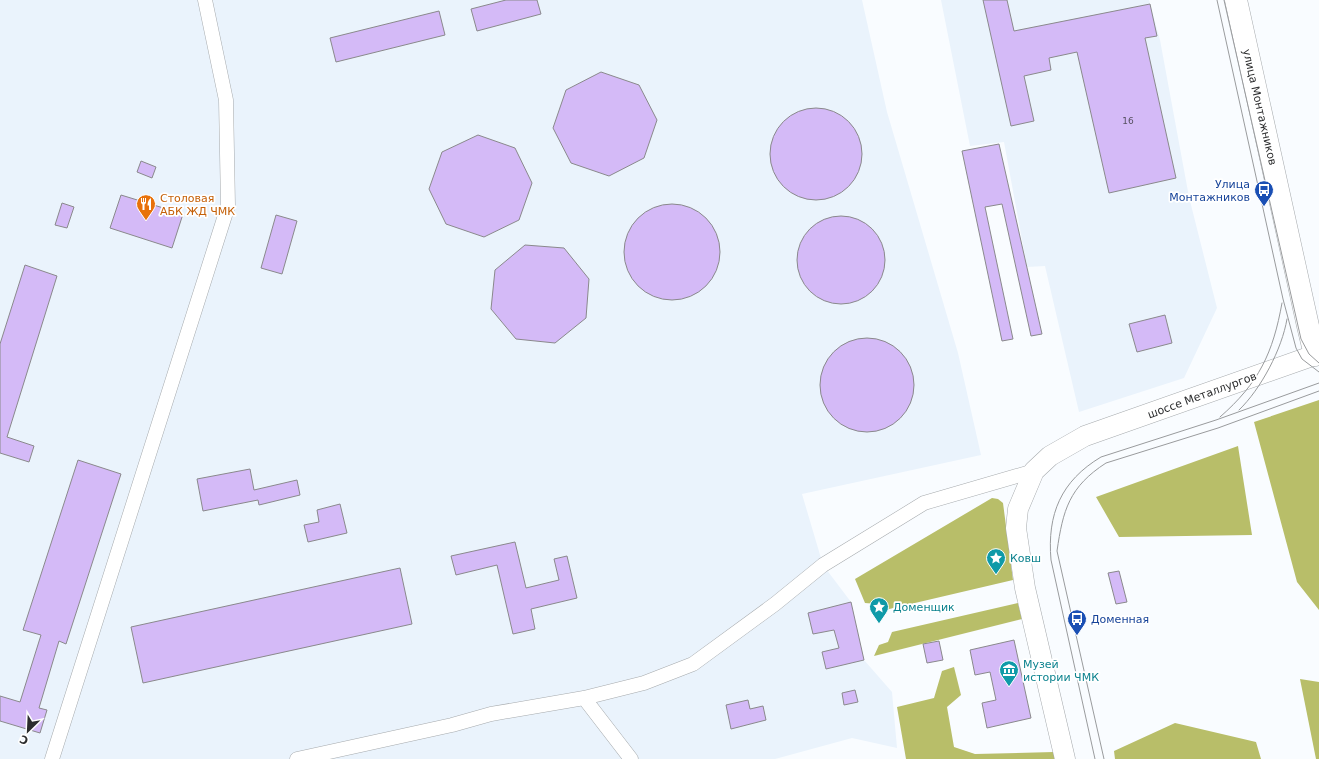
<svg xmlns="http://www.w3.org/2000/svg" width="1319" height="759" viewBox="0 0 1319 759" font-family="'DejaVu Sans',sans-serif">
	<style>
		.built { fill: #eaf3fc }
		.forest { fill: #b8be69 }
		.building { fill: #d4baf7; stroke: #8a898c }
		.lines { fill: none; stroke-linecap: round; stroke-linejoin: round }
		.street-casing { stroke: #a6aaad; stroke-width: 15 }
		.secondary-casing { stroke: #a6aaad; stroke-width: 21 }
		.primary-casing { stroke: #a6aaad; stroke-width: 23 }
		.street { stroke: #fff; stroke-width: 14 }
		.secondary { stroke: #fff; stroke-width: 20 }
		.primary { stroke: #fff; stroke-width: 22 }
		.tram { stroke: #999b9d; stroke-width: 1 }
		.labels { text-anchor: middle; stroke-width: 3.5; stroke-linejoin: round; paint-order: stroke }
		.number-label { font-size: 9px; fill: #565060 }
		.street-label { font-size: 11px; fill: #2c2d2e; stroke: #fff }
		.transit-label { font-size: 11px; fill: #164399; stroke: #fff; text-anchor: end }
		.food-label { font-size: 11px; fill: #c56008; stroke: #fff; text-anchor: start }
		.culture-label { font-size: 11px; fill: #0d838f; stroke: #fff; text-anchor: start }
	</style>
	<rect width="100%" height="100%" fill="#f9fcff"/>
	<!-- built -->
	<path class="built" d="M0,0H862L887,112L958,353L981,455L802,494L823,565L851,602L864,660L892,692L897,748L852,738L775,759H0Z
		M941,0H1149L1160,40L1189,197L1217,308L1184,378L1079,412L1045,266L1027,267L1004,142L970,146Z"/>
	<!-- forest -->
	<path class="forest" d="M1319,400V610L1297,582L1254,422Z
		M1238,446L1252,535L1119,537L1096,497Z
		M992,498L998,499L1003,503L1013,580L885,610L877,604L865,603L855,579Z
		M1018,603L1022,619L874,656L879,645L888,642L892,632Z
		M954,667L961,695L947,707L954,747L975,754L1054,752L1055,759H906L897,707L934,698L942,671Z
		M1300,679L1319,682V759H1316Z
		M1175,723L1256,742L1261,759H1115L1114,751Z"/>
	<!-- building -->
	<path class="building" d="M506,0H537L541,14L477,31L471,9Z
		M983,0H1007L1014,31L1150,4L1157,36L1145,38L1176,178L1109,193L1077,52L1049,58L1051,70L1024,76L1034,121L1011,126Z
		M439,11L445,35L336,62L330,38Z
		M601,72L639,85L657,120L644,158L609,176L571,163L553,128L566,90Z
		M770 154a46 46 0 1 1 92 0a46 46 0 1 1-92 0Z
		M478,135L515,148L532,183L519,220L484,237L446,224L429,189L442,152Z
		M999,144L1042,334L1031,336L1002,204L985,207L1013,339L1002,341L962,151Z
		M141,161L156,167L152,178L137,172Z
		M121,195L183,214L172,248L110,228Z
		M62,203L74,207L67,228L55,225Z
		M624 252a48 48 0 1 1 96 0a48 48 0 1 1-96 0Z
		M276,215L297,221L282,274L261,268Z
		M797 260a44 44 0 1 1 88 0a44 44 0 1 1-88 0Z
		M525,245L564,248L589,279L586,318L555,343L516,339L491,309L495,270Z
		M25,265L57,276L7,437L34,446L29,462L0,453V344Z
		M1165,315L1172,343L1137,352L1129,324Z
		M820 385a47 47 0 1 1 94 0a47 47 0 1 1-94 0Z
		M78,460L121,474L66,644L59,641L39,708L47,710L40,733L0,721V696L20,702L41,635L23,630Z
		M250,469L254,490L297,480L300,495L259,505L258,500L203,511L197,479Z
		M340,504L347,533L308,542L304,525L319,522L317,510Z
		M515,542L526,588L559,580L554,559L567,556L577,598L531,609L535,629L513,634L497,565L456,575L451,556Z
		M400,568L412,624L143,683L131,627Z
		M1119,571L1127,602L1116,604L1108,573Z
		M851,602L864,660L826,669L822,652L839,648L834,630L813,634L808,613Z
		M1014,640L1031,718L987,728L982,703L996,700L990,672L975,675L970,650Z
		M939,641L943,660L927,663L923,644Z
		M855,690L858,702L844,705L842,693Z
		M748,700L750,709L763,706L766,720L731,729L726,705Z"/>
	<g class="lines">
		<!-- street casing -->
		<g class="street-casing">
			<path id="street" d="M584,698L631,759
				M52,759L228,206L226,100L205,0
				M297,759L452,725L491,714L584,698L644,683L693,664L775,604L823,565L924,503L1034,471"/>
		</g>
		<!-- secondary casing -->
		<g class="secondary-casing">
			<path id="secondary" d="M1065,759L1025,588L1016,528L1018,509L1034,471L1050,456L1085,436L1315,355"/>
		</g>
		<!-- primary casing -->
		<g class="primary-casing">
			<path id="primary" d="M1236,0L1308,326L1315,355L1319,353"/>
		</g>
		<!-- street -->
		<use href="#street" class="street"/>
		<!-- secondary -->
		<use href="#secondary" class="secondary"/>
		<!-- primary -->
		<use href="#primary" class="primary"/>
		<!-- tram -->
		<path class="tram" d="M1217,0L1283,299L1296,348L1302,359L1319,372
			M1224,0L1301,339L1309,354L1319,363
			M1239,410C1261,389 1282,349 1287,319
			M1220,417C1259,383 1273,353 1282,303
			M1095,759L1051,560C1047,514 1061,481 1101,457L1216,420L1319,383
			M1104,759L1057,551C1063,510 1069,487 1106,463L1218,428L1319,391"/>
	</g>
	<!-- icons -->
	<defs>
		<g id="bus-pin" transform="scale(1)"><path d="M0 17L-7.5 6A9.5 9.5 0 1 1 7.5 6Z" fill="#1a4fb4" stroke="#fff"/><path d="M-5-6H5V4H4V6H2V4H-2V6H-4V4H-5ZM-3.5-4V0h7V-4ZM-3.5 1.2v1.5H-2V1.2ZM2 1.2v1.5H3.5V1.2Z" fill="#fff"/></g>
		<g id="restaurant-pin" transform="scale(1)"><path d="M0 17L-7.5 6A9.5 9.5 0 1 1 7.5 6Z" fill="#e8710a" stroke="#fff"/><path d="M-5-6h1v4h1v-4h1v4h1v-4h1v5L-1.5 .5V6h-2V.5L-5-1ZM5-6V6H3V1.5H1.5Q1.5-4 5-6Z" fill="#fff"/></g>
		<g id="sight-pin" transform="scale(1)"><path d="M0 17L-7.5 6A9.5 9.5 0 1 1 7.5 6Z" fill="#0f9aa8" stroke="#fff"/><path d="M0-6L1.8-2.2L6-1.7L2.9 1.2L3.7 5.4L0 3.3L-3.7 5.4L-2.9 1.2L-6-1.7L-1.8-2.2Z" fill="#fff"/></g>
		<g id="museum-pin" transform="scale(1)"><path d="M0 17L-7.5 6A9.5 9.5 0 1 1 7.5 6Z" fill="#0f9aa8" stroke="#fff"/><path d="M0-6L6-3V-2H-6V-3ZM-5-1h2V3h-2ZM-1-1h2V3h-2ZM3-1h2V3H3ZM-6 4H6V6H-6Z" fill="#fff"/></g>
	</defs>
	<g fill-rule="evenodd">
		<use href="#bus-pin" x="1264" y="190"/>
		<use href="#restaurant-pin" x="146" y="204"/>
		<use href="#sight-pin" x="996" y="558"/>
		<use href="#sight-pin" x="879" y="607"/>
		<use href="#bus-pin" x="1077" y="619"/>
		<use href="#museum-pin" x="1009" y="670"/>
	</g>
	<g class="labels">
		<!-- number labels -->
		<g class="number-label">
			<text x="1128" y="124">16</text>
		</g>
		<!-- street labels -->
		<g class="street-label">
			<text transform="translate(1260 107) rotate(77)" y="4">улица Монтажников</text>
			<text transform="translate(1202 395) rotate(-20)" y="4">шоссе Металлургов</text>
		</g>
		<!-- transit labels -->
		<g class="transit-label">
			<text x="1250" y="188">Улица<tspan x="1250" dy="13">Монтажников</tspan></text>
			<text x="1091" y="623" text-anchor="start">Доменная</text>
		</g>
		<!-- food labels -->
		<g class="food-label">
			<text x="160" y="202">Столовая<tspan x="160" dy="13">АБК ЖД ЧМК</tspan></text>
		</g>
		<!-- culture labels -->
		<g class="culture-label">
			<text x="1010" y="562">Ковш</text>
			<text x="893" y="611">Доменщик</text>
			<text x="1023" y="668">Музей<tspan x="1023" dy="13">истории ЧМК</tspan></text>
		</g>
	</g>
	<!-- north arrow -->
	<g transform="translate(28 731) rotate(204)" stroke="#ffffff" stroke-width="3" paint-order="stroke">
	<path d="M0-3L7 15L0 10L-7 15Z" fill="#2c2d2e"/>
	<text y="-6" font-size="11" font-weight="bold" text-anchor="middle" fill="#2c2d2e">С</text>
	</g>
</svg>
